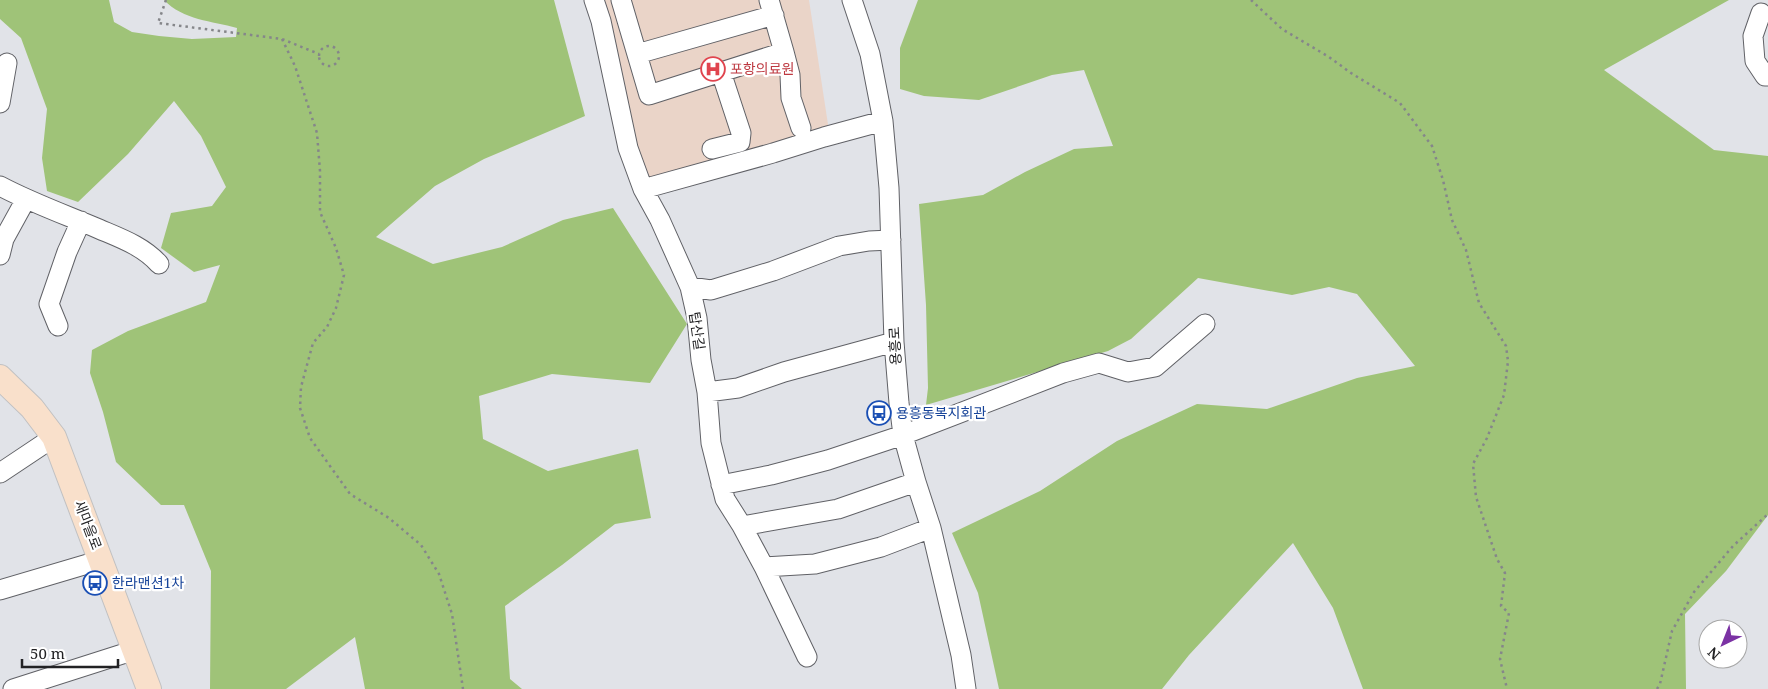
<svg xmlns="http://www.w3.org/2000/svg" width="1768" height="689" viewBox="0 0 1768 689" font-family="'Noto Serif','Noto Sans KR',serif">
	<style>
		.medical { fill: #ead4c8 }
		.forest { fill: #9fc378 }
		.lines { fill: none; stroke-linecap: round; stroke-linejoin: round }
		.minor-casing { stroke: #606166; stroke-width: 21 }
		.major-casing { stroke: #c1c1c2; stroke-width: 26 }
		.path { stroke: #85868a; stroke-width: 2.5; stroke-dasharray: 2.5 4; stroke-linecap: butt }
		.minor { stroke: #fff; stroke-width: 19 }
		.major { stroke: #f9e0cb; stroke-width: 24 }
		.labels { text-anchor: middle; stroke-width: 4.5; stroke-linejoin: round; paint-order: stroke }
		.health-label { font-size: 14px; fill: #be3a42; stroke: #fff; text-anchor: start }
		.street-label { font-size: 14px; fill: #222224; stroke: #fff }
		.transit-label { font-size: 14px; fill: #164399; stroke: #fff; text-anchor: start }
	</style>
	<rect width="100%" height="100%" fill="#e1e3e8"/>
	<!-- medical -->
	<path class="medical" d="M587,0H809L829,131L639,186Z"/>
	<!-- forest -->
	<path class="forest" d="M0,0H109L114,22L132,32L159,36L192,39L236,37L237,28C212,21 183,20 164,0H554L585,116L484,159L435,186L376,237L433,264L502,247L563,220L613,208L687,324L650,383L552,374L479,396L483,439L548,471L638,449L651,518L615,524L562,565L505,606L510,679L522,689H365L355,637L286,689H210L211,571L184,505H161L116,462L103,412L90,373L92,350L128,331L206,302L220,265L194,272L161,248L171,213L212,206L226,187L201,136L174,101L128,154L78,202L47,191L42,158L47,109L21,38L0,19Z
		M918,0H1729L1604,70L1714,150L1768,156V515L1726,571L1685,614L1686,689H1363L1333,608L1293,543L1189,655L1162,689H999L978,593L952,533L1040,491L1117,441L1197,404L1267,409L1357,378L1415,366L1357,294L1329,287L1292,295L1198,278L1131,339L1108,351L926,405L928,388L926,305L919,204L983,195L1025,172L1074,149L1113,146L1084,70L1052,75L979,100L924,96L900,89V48Z"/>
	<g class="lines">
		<!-- minor casing -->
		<g class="minor-casing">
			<path id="minor" d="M594,0L601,21L628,148L643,189L660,220L690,287L697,318L701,360L707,392L711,443L725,499L742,526L764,567L807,657
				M621,0L649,95L784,52L769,0
				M852,0L870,54L883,121L889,188L894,342L899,403L903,435L916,482L931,528L961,655L966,689
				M1761,13L1753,36L1755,61L1765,76H1768
				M784,52L790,75L791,98L801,128
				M637,54L774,15
				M0,103L7,63
				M712,149L740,142L741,133L721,72
				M0,186C32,203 66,215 99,229C120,238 143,246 159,264
				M643,189L773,153L824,137L883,121
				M0,255L4,239L26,199
				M690,287L711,290L773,271L839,246L869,241L891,240
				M58,326L49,304L67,252L81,221
				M707,392L738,388L784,372L894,342
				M0,473L54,437
				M721,485L771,475L828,460L903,435L1063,373L1099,363L1128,372L1155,367L1205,324
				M742,526L838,509L916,482
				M764,567L815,564L881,547L931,528
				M0,590L101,560
				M13,689L135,650"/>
		</g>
		<!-- major casing -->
		<g class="major-casing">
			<path id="major" d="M0,377L32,408L54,437L149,689"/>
		</g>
		<!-- path -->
		<path class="path" d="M166,0L158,23L282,39L319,54
			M1251,0L1282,29L1329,57L1351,73L1400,103L1432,146L1443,180L1452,220L1466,250L1479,303L1506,346L1508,361L1504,395L1487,438L1473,464L1476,497L1497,559L1505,573L1501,606L1509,613L1500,659L1507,689
			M282,39L295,66L317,133L320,171V212L336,248L344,275L336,308L327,327L313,343L301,387L300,408L310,438L350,494L389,518L421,545L439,574L452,614L463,689
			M319 56a10 10 0 1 1 20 0a10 10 0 1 1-20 0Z
			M1657,689L1660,684L1672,631L1694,592L1733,546L1768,514"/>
		<!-- minor -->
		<use href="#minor" class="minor"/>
		<!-- major -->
		<use href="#major" class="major"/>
	</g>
	<!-- icons -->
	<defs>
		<g id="hospital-ring" transform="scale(1.25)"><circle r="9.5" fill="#fff" stroke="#e0444e" stroke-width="1.5"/><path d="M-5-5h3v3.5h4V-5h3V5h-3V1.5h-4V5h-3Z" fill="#e0444e"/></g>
		<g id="bus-ring" transform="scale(1.25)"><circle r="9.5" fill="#fff" stroke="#1a4fb4" stroke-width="1.5"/><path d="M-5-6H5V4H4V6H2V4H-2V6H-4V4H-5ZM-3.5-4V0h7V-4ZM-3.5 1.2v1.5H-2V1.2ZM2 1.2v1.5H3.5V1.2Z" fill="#1a4fb4"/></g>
	</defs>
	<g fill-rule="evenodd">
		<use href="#hospital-ring" x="713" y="69"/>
		<use href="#bus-ring" x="879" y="413"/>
		<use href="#bus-ring" x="95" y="583"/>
	</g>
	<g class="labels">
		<!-- health labels -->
		<g class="health-label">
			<text x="730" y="74">포항의료원</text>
		</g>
		<!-- street labels -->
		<g class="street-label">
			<text transform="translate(697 331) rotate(82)" y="5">탑산길</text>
			<text transform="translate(895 346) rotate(-93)" y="5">용흥로</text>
			<text transform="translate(88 525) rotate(69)" y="5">새마을로</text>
		</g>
		<!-- transit labels -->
		<g class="transit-label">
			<text x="896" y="418">용흥동복지회관</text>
			<text x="112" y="588">한라맨션1차</text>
		</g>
	</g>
	<!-- north arrow -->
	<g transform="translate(1723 644) rotate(223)"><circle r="24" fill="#ffffff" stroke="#a7a7a7"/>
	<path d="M0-4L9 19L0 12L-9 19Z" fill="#7b32a4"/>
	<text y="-8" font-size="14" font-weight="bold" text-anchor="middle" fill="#222224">N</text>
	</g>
	<!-- scale -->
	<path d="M22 659v8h96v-8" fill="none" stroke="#222224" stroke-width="2.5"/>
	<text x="30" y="659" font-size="15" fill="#222224" stroke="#ffffff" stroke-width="4" paint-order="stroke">50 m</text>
</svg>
